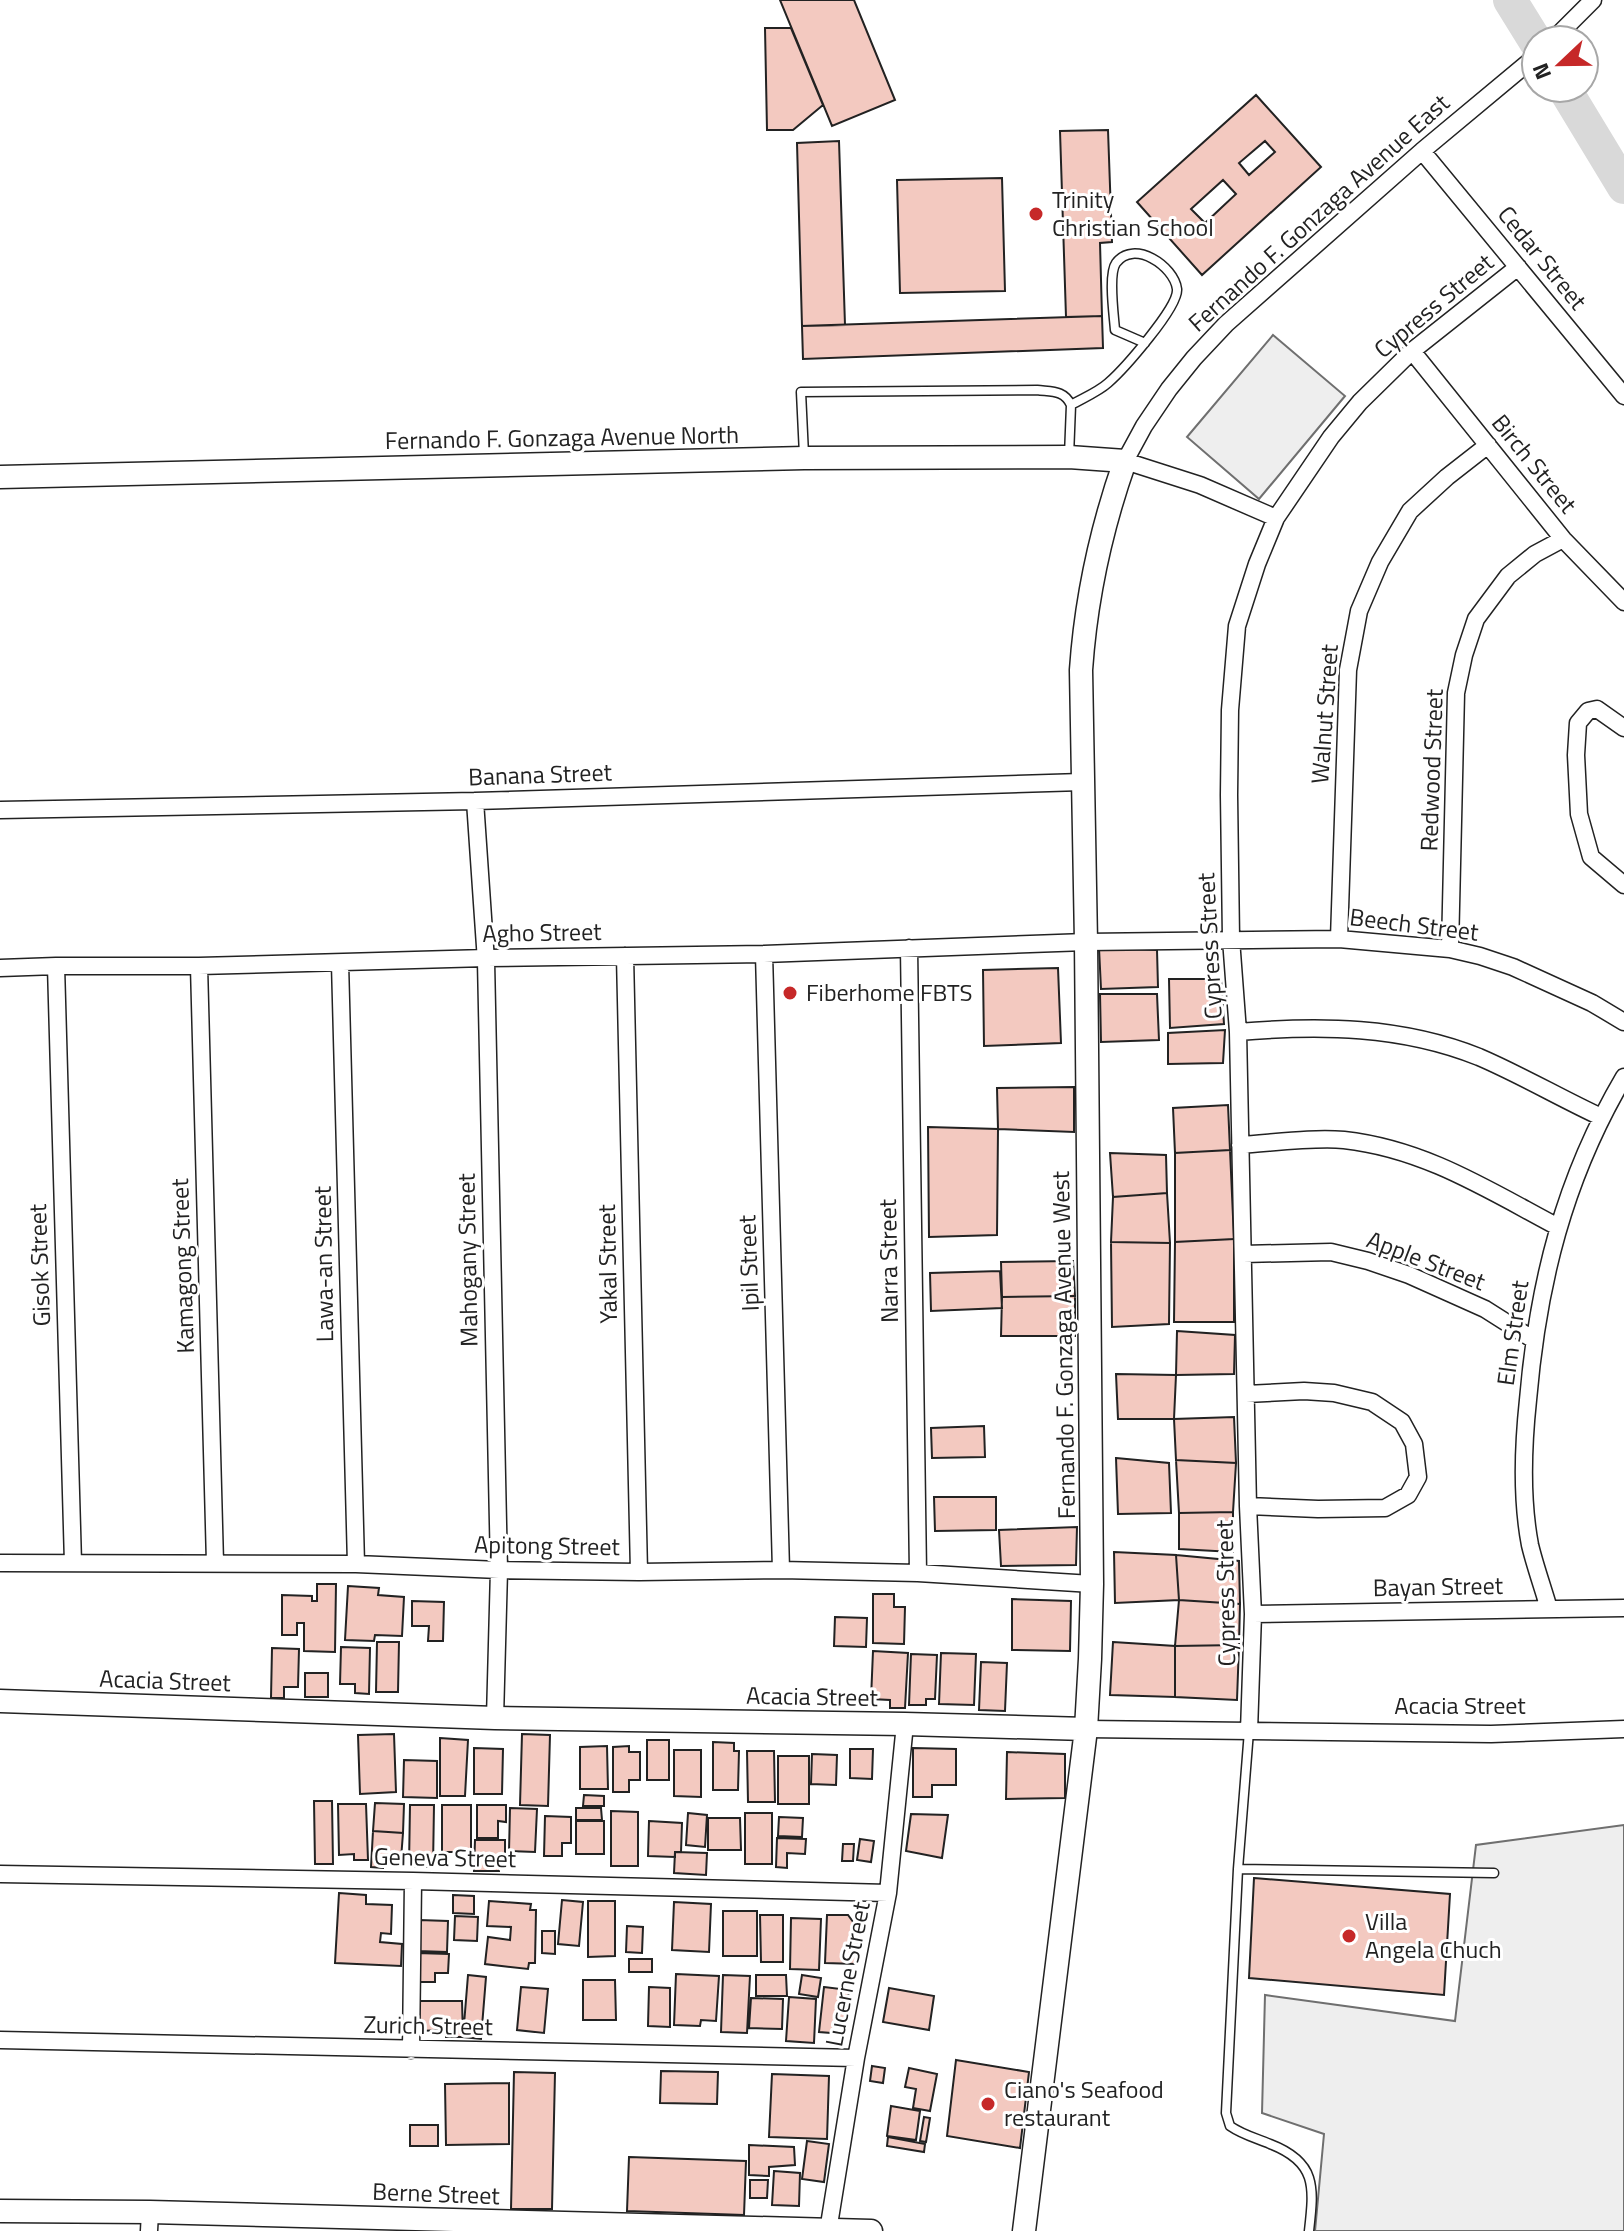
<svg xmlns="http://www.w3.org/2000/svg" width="1624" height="2231" viewBox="0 0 1624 2231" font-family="'Titillium Web',sans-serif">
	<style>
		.green { fill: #eee; stroke: #6f6f6f; stroke-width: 2 }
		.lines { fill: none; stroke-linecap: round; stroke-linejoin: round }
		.river { stroke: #d9d9d9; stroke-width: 34 }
		.building { fill: #f3c9c0; stroke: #222; stroke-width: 2; fill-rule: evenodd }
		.service-casing { stroke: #222; stroke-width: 11 }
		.minor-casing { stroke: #222; stroke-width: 19 }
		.tertiary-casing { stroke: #222; stroke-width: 25 }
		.service { stroke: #fff; stroke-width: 8 }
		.minor { stroke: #fff; stroke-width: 16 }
		.tertiary { stroke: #fff; stroke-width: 22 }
		.poi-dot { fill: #c62828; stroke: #fff; stroke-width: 3 }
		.labels { text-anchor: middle; stroke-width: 6; stroke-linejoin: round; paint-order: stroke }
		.poi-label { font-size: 24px; fill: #222; stroke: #fff; text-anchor: start }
		.street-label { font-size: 24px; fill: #222; stroke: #fff }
	</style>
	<rect width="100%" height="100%" fill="#fff"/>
	<!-- green -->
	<path class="green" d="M1273,335L1345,396L1259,499L1187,437Z
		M1624,1825V2231H1315L1324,2134L1262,2113L1265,1995L1455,2021L1476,1845Z"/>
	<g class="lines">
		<!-- river -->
		<path class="river" d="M1510,0L1536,42
			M1564,88L1624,187"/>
	</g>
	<!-- building -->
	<path class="building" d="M780,0H854L895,100L832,126Z
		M765,28H791L823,105L793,130H767Z
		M1256,95L1321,167L1202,275L1137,202ZM1265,141L1275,152L1249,175L1239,163ZM1223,180L1236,194L1205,223L1191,209Z
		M1108,130L1112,242L1100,243L1102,316L1066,317L1060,131Z
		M839,141L845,325L802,326L797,143Z
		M1002,178L1005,291L900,293L897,180Z
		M1102,316L1103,348L803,359L802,326Z
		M1099,948L1157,950L1158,987L1101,989Z
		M1058,968L1061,1043L984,1046L983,970Z
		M1169,979H1221L1224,1024L1170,1028Z
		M1100,994H1157L1159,1040L1101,1042Z
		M1225,1030L1223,1063L1168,1064V1033Z
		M1074,1087V1132L998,1129L997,1088Z
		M1228,1105L1230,1150L1175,1153L1173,1108Z
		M928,1127L998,1129L997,1235L929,1237Z
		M1230,1150L1234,1239L1175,1242V1153Z
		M1110,1153L1166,1155L1167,1193L1113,1197Z
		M1167,1193L1170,1243L1111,1242L1113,1197Z
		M1234,1239V1322H1174L1175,1242Z
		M1111,1242L1170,1243L1169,1324L1112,1327Z
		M1073,1261L1075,1296L1002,1297L1001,1262Z
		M1000,1271L1002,1308L931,1311L930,1273Z
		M1075,1296V1336H1001L1002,1297Z
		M1177,1331L1235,1335L1234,1374L1176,1375Z
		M1116,1374L1176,1375L1174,1419H1118Z
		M1234,1417L1236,1463L1176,1460L1174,1419Z
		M984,1426L985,1457L932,1458L931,1428Z
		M1116,1458L1169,1463L1171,1513L1118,1514Z
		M1176,1460L1236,1463L1233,1512L1179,1513Z
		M934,1497H996V1530L935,1531Z
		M1233,1512V1552L1179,1549V1513Z
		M1077,1527L1076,1565L1001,1566L999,1530Z
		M1114,1552L1176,1555L1179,1600L1115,1603Z
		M1176,1555L1239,1561L1240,1604L1179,1600Z
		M317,1584H336L335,1652L304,1651V1623H297V1635H282V1595L312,1596V1601H317Z
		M348,1586L379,1588L378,1595L404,1597L402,1636L375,1635L374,1641L345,1640Z
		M873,1594H894V1607H905L904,1644L873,1643Z
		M1012,1599L1071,1601L1070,1651L1012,1650Z
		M1179,1600L1240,1604L1239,1645L1175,1646Z
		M412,1601L444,1602L443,1641H428L429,1626H412Z
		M835,1617L867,1618L866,1647L834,1646Z
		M377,1642H399L398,1692H376Z
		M1113,1642L1175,1646V1697L1110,1695Z
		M1239,1645L1237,1700L1175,1697V1646Z
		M341,1647L370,1648L369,1694L355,1693V1684H340Z
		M272,1648L299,1649L298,1687H284V1698H271Z
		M873,1651L908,1653L905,1708H890V1700L871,1699Z
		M941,1653L976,1654L974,1705L939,1704Z
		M911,1654L937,1655L935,1699H926V1705H909Z
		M981,1662L1007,1663L1005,1711L979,1710Z
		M305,1673H328V1697H305Z
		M394,1734L396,1792L360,1794L358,1735Z
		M522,1734L550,1735L548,1806L520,1805Z
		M440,1738L468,1740L465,1796H440Z
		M647,1740H669V1780H647Z
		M713,1742L734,1743V1751H739L738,1790H713Z
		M607,1746L608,1789H580V1747Z
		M629,1746V1752H640V1780H629V1792H613V1747Z
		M474,1748L503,1749L502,1794H474Z
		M913,1748L956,1749V1785H932V1797H913Z
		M850,1749H873L872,1779L850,1778Z
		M674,1750H701V1797L674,1796Z
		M747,1751H774L775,1802H748Z
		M1007,1752L1065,1754V1798L1006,1799Z
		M812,1754L837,1755L836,1785L811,1784Z
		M778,1756H809V1804H778Z
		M404,1760L437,1761V1798L403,1797Z
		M584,1795L604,1796V1806H583Z
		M314,1801H332L333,1864H315Z
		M375,1803L404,1804L403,1833L373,1831Z
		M338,1804H366L368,1860H354V1854L339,1855Z
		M410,1805H434L433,1867L409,1866Z
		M442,1805H471V1852H442Z
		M477,1805H506V1822L498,1821V1838H477Z
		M510,1808L537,1809L535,1852L509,1851Z
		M576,1808H601L602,1820H576Z
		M611,1811L638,1812V1866H611Z
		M688,1813L707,1815L705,1847L686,1845Z
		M745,1813H772V1864H745Z
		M911,1814L948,1815L942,1858L906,1851Z
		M545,1816L571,1817V1843H562V1856H544Z
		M779,1817L803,1818L802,1837L778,1836Z
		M708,1818H740L741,1850H708Z
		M576,1821H604V1854H576Z
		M649,1821L682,1823L681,1852H675V1857L648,1856Z
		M373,1831L403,1833L401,1859L383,1858V1868L371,1867Z
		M777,1838L806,1839L805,1854L787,1853V1868L776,1867Z
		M860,1839L874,1841L871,1862L857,1860Z
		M475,1840H505V1860H499V1871H474Z
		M843,1844H854L853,1861H842Z
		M675,1852L707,1853L706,1875L674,1873Z
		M1254,1878L1450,1894L1444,1995L1249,1978Z
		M339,1893L366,1895V1904L392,1905L391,1934L381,1933L380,1942L402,1944L401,1966L335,1963Z
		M453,1895L474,1896V1914L453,1913Z
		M562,1900L583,1902L579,1946L558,1944Z
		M489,1901L531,1904L530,1910H536L535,1963H529L528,1969L485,1964L488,1937L510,1940L511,1927L487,1926Z
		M588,1901H615V1956L588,1957Z
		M674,1902L711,1904L709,1952L672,1950Z
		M723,1911H757V1956H723Z
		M760,1915H783V1962H761Z
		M827,1915H848L859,1930L857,1964L825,1963Z
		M455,1916L478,1917L477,1941L454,1940Z
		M791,1918L821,1919L819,1970L790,1969Z
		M419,1920L448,1921L447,1952L418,1951Z
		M627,1926L643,1927L642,1953L626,1952Z
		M542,1931H555V1954L542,1953Z
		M417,1953L449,1954L448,1973H435V1982H416Z
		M629,1959H652V1972H629Z
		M676,1974L719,1976L716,2021L701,2020L700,2026L674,2025Z
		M468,1975L486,1977L481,2039L463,2037Z
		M723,1975L750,1976L747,2033L721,2032Z
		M756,1975H786L787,1996H756Z
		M802,1975L821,1978L818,1997L799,1994Z
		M583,1980H615L616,2020H583Z
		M521,1987L548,1989L544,2033L517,2030Z
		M649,1987L670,1988V2027L648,2026Z
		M824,1987L849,1990L844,2034L819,2032Z
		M889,1988L934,1996L929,2030L883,2022Z
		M789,1997L816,1999L814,2043L786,2041Z
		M751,1998L783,1999L782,2029L749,2028Z
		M417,2001H462L463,2037H446V2030L417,2031Z
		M956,2060L1029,2072L1020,2148L947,2136Z
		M872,2066L885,2068L883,2083L870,2081Z
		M909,2068L937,2074L930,2111L913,2108L916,2089L905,2087Z
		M661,2071L718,2072L717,2104L660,2103Z
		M514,2072L555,2073L552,2209H511Z
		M772,2074L829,2076L827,2139L769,2137Z
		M509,2083V2144L446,2145L445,2084Z
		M891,2106L920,2111L916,2140L887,2136Z
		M924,2117L930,2118L926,2142L920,2141Z
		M410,2125H438V2146H410Z
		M888,2137L925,2144L924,2152L887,2146Z
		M807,2141L829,2144L824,2182L802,2179Z
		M749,2145L794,2147L795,2165L769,2167V2176L749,2175Z
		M629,2157L746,2161L744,2215L627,2211Z
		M774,2171L800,2173L799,2206L772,2205Z
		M750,2180H768L767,2198H750Z"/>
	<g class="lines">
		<!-- service casing -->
		<g class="service-casing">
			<path id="service" d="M1071,405C1083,398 1098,392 1108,383C1123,370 1179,307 1177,289C1174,266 1134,239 1116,263C1108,274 1114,316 1115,330L1145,343
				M804,455L801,392L1037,390C1052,392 1064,390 1071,405L1069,456
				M1249,1731L1238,1869L1226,2113L1230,2126C1243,2135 1256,2138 1270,2144C1317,2162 1314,2187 1309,2231
				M1238,1869L1494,1873"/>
		</g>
		<!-- minor casing -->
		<g class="minor-casing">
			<path id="minor" d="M1553,40L1593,0
				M1422,151L1624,396
				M1412,351L1563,539L1624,602
				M1276,518L1200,485L1125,461L1144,426L1169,389L1194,358L1226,324L1422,151L1536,56
				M1624,728L1597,709L1588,711L1578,723L1576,755L1579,814L1591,857L1624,885
				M475,801L486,961L499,1570L495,1718
				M0,810L475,801L1082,782
				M1339,939L1348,670L1359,611L1380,562L1410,511L1447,477L1488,445
				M909,948L918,1573
				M1450,949L1456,693L1464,655L1476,619L1508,576L1535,554L1563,539
				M764,954L781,1570
				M625,956L639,1572
				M340,963L356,1564
				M56,966L73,1563
				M199,966L215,1563
				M0,968L56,966H199L486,958L764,954L1086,942L1339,939L1450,949L1480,956L1513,967L1592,1003L1624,1022
				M1238,1032C1320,1025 1402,1026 1479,1057C1521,1075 1560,1098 1601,1117
				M1240,1145C1272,1143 1313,1137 1344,1140C1425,1149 1488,1190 1558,1227
				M1243,1254L1331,1252L1368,1261L1409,1275L1485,1309L1534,1340
				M1246,1394L1304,1391L1334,1393L1372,1402L1402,1422L1414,1444L1418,1477L1408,1495L1385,1508L1318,1509L1248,1506
				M0,1563L356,1564L499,1570L639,1572L781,1570L918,1573L1092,1584
				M1549,1609C1543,1588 1535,1566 1530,1545C1521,1498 1523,1447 1528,1400C1538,1283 1564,1179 1624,1077
				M1253,1614L1624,1608
				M1086,1729L1491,1734L1624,1729
				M1249,1731L1253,1614L1248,1506L1238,1032L1231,939L1229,795L1230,710L1237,626L1257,564L1276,518L1331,437L1360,402L1412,351L1518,267
				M0,1874L413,1881L888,1893
				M0,2040L856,2058
				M411,2050L413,1881
				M149,2231L150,2212
				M828,2231L856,2058L888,1893L905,1724"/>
		</g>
		<!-- tertiary casing -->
		<g class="tertiary-casing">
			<path id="tertiary" d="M0,477L804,458L1069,457L1125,461C1101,529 1086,598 1081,670L1086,942L1092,1584L1090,1659L1086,1729L1024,2231
				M0,1701L495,1718L905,1724L1086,1729
				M0,2211L150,2212L871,2231"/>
		</g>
		<!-- service -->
		<use href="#service" class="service"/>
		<!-- minor -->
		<use href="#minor" class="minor"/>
		<!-- tertiary -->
		<use href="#tertiary" class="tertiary"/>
	</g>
	<!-- markers -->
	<g class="poi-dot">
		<circle cx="1036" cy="214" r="8"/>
		<circle cx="790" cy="993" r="8"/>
		<circle cx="1349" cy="1936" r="8"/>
		<circle cx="988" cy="2104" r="8"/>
	</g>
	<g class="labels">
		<!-- poi labels -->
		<g class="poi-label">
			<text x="1052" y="208">Trinity<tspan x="1052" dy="28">Christian School</tspan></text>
			<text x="806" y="1001">Fiberhome FBTS</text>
			<text x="1365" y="1930">Villa<tspan x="1365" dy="28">Angela Chuch</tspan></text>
			<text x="1004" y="2098">Ciano's Seafood<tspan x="1004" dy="28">restaurant</tspan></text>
		</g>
		<!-- street labels -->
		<g class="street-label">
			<text transform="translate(1319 213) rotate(-42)" y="8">Fernando F. Gonzaga Avenue East</text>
			<text transform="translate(1542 258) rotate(51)" y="8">Cedar Street</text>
			<text transform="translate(1434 306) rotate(-40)" y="8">Cypress Street</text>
			<text transform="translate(562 438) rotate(-1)" y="8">Fernando F. Gonzaga Avenue North</text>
			<text transform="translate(1534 464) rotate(51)" y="8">Birch Street</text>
			<text transform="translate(1325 714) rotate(-86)" y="8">Walnut Street</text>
			<text transform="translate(1432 770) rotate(-88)" y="8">Redwood Street</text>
			<text transform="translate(540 775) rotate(-2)" y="8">Banana Street</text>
			<text transform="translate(1414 925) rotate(7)" y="8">Beech Street</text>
			<text transform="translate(542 933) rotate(-1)" y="8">Agho Street</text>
			<text transform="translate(1210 946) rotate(-93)" y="8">Cypress Street</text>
			<text transform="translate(468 1260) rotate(-91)" y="8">Mahogany Street</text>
			<text transform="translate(889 1261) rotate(-91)" y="8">Narra Street</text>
			<text transform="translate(1426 1261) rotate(21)" y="8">Apple Street</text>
			<text transform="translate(749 1263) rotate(-92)" y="8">Ipil Street</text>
			<text transform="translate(324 1264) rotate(-91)" y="8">Lawa-an Street</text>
			<text transform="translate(608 1264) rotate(-91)" y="8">Yakal Street</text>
			<text transform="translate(40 1265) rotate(-92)" y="8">Gisok Street</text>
			<text transform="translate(183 1266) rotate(-92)" y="8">Kamagong Street</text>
			<text transform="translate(1513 1333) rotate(-82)" y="8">Elm Street</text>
			<text transform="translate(1064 1345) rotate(-91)" y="8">Fernando F. Gonzaga Avenue West</text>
			<text transform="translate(547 1546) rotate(1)" y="8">Apitong Street</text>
			<text transform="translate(1438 1587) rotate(-1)" y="8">Bayan Street</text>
			<text transform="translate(1226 1593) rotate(-91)" y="8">Cypress Street</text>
			<text transform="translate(165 1681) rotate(2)" y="8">Acacia Street</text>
			<text transform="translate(812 1697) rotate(1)" y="8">Acacia Street</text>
			<text x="1460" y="1714">Acacia Street</text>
			<text transform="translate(445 1858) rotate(1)" y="8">Geneva Street</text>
			<text transform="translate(848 1974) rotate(-79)" y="8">Lucerne Street</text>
			<text transform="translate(428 2026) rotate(1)" y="8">Zurich Street</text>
			<text transform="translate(436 2194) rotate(2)" y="8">Berne Street</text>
		</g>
	</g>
	<!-- north arrow -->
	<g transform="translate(1560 64) rotate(248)"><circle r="38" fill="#ffffff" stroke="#a7a7a7" stroke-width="2"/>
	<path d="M0-6L14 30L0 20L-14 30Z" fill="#c62828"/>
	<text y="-12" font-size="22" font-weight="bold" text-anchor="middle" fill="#222222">N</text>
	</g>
</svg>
